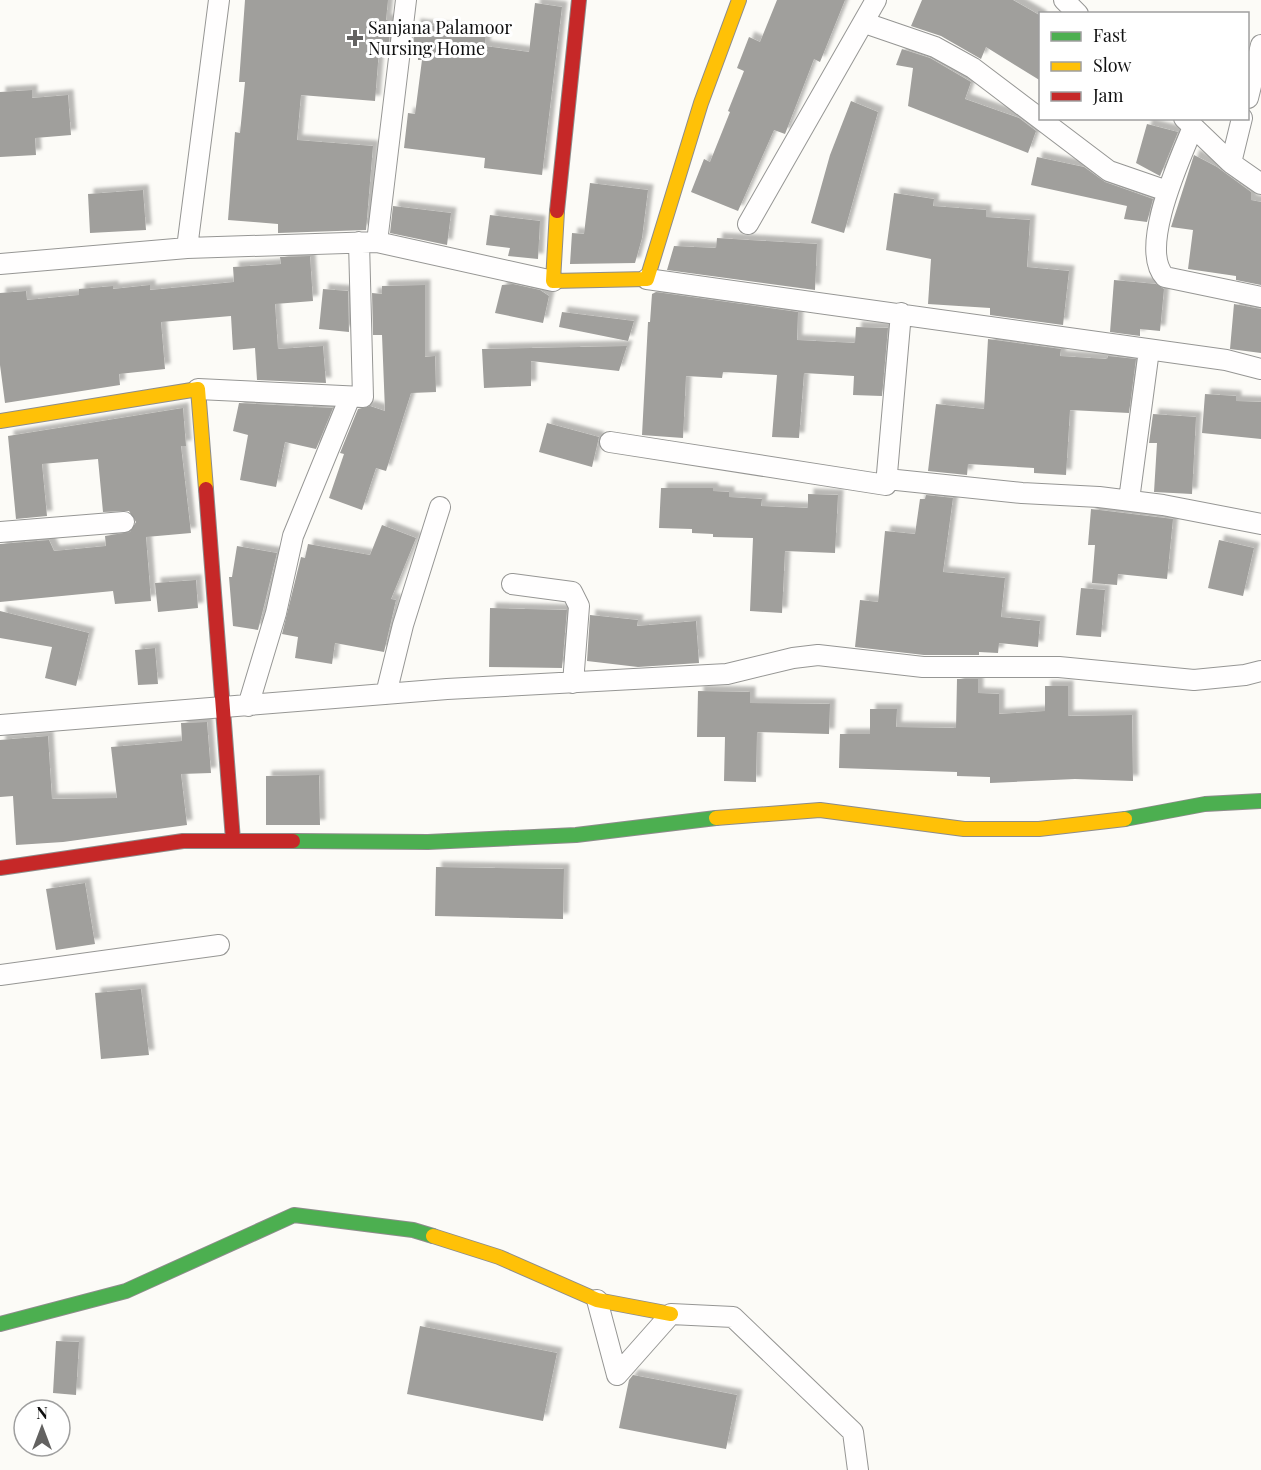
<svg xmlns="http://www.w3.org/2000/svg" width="1261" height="1470" viewBox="0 0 1261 1470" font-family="'Playfair Display',serif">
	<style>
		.building { fill: #a09f9c; filter: url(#shadow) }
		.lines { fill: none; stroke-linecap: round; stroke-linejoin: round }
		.street-casing { stroke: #969694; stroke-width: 22 }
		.fast-casing { stroke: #8d8c8b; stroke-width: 16 }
		.slow-casing { stroke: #8d8c8b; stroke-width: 16 }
		.jam-casing { stroke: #8d8c8b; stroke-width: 16 }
		.street { stroke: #fffefe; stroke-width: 20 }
		.fast { stroke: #4caf50; stroke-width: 14 }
		.slow { stroke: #ffc107; stroke-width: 14 }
		.jam { stroke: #c62828; stroke-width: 14 }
		.poi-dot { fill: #636261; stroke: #fff; stroke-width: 2 }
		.labels { text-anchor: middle; stroke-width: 6; stroke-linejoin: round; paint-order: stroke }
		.poi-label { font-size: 18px; fill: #101010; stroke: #fff; text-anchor: start }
	</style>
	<defs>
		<filter id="shadow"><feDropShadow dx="5.5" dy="-5.5" stdDeviation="1.5" flood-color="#0004"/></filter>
	</defs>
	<rect width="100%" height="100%" fill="#fcfbf7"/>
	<!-- building -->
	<path class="building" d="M245,0H388L386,20L391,21L388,51L379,50L375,101L301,95L297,140L373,146L366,230L278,233V224L228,220L235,132L240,133L245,82H239Z
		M777,0H845L820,62L814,59L785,134L774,130L738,211L691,192L704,159L710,162L730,112L728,111L744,71L737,68L749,37L760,42Z
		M922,0H1013L1041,16V81L986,47L981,59L941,36L911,26Z
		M535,3L562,7L542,175L484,168L485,158L404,148L408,113L415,114L422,60H418V53L412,52L415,24L486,32L485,46L529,52Z
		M902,49L930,58L971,82L965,99L1019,118L1036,131L1028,153L908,106L913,68L896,65Z
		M32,90V98L68,95L71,135L35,138L36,155L0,157V92Z
		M851,101L878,112L844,233L811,223L830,155Z
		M1147,124L1178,132L1160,176L1136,163Z
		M1194,155L1217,167L1251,192V200L1261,202V285L1236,280V276L1188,269L1193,230L1171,227Z
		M1037,157L1084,167L1105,182L1153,199L1147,222L1124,219L1127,206L1031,185Z
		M590,183L648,190L642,238L635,263L570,264L572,233L584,234Z
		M143,190L146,230L90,233L88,194Z
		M894,193L934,199L933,206L986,210V217L1030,220L1027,267L1069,271L1063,325L990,315V308L928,304L931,259L886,250Z
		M393,206L451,213L447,245L390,233Z
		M490,215L540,221L538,259L508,256L510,248L486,245Z
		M717,238L817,244L815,290L667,270L674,246L716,248Z
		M310,256L313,301L275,304L278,349L323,346L326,383L257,380L255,348L233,350L231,316L161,322L165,369L119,374L120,385L5,403L0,365V293L26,291L27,300L79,295V289L113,286V289L150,285V290L234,282L233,267L281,264L280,257Z
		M1114,280L1156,284L1164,289L1160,331L1140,329V336L1110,332Z
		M513,284L540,290L549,296L543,323L495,313L502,285Z
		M425,285V357L435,356L436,392L411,393L386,471L376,468L362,510L329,498L344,454L340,453L358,409L370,406L385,411L382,335H373L372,293L382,294V286Z
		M323,289L348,291L349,332L319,329Z
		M656,292L798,312L797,340L855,343L856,327L888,328L882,396L853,395L854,376L804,373L799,438L772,437L777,375L723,372L722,378L686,376L683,438L642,435L648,322H650L652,294Z
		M1234,304L1261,309V353L1230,349Z
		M562,312L634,321L628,341L559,327Z
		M988,339L1061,349L1060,356L1107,359L1108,356L1136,359L1129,413L1070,410L1066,475L1034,473V468L968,464L967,475L928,471L936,404L984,409Z
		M627,346L619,371L531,361V386L484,388L482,349Z
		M1205,394L1236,396V401L1261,402V439L1202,433Z
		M239,403L333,408L316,449L285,442L276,487L240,480L248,435L233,431Z
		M183,408L186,446H181L191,533L146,537L151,601L115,604L113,591L0,602V544L49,540L54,551L106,546L105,536L130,532L136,522L129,511L103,512L98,459L42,464L47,516L16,519L8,436Z
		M1153,414L1196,417L1192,494L1154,492L1157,443H1149Z
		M547,423L599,437L592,467L539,452Z
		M661,488H713V491L729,492V497L762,499L761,506L808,508V494L838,495L835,553L785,551L782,613L750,611L753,538L713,537V534L692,533V529L659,528Z
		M926,495L953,498L943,572L1005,578L1001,617L1040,621L1038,647L999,643L998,653L979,652V655H924L855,647L860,600L878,602L885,531L915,534L920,499H925Z
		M1091,509L1173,519L1167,579L1118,574L1117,585L1092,583L1095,545H1088Z
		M382,525L416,538L391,599L396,600L384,652L335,643L332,664L295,658L298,637L282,634L301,557L305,558L308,544L370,555Z
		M1219,540L1254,548L1243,596L1208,588Z
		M237,546L277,553L258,630L233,626L229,577H232Z
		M196,580L198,608L158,612L155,583Z
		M1081,588L1105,590L1101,637L1076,635Z
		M490,608L567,610L562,668L489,667Z
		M0,611L89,633L76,686L45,678L52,647L0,638Z
		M590,615L638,620L637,626L696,621L699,663L638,667L587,661Z
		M155,648L158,684L138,685L135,650Z
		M957,679H978V693L999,694V714L1045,711V686H1068V716L1132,715L1133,781L1075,779L990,783V777L957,776V772L839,768L840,734H870V709H897L896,727L956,728Z
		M698,691L750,692V703L830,704L829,734L757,732L756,782L724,781L725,737H697Z
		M207,722L211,773L181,774L187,825L63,842L16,845L13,796L0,797V740L48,736L52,799L117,798L111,747L182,741L181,723Z
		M319,775L320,825H266V776Z
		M436,867L564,869L563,919L435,916Z
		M85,883L95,944L56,950L46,889Z
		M141,989L149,1055L101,1059L95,993Z
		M420,1326L557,1353L543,1421L407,1394Z
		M56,1341L79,1342L76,1395L53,1393Z
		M633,1375L737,1395L726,1449L619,1428L629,1380Z"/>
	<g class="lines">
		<!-- street casing -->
		<g class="street-casing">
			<path id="street" d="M1064,0L1078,14
				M865,23L935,47L973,68L1109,171L1167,191
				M1248,98L1261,45
				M1184,118L1231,163L1242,118
				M1193,127C1180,159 1138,249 1165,277L1261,297
				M1231,163L1261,184
				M748,224L876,0
				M377,242L406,0
				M187,248L377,242L553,281
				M0,264L187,248L219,0
				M647,279L1226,360L1261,369
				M198,389L363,397L359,242
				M610,442L886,485L901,313
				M887,479L1022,493L1099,497L1163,505L1261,524
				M1129,500L1149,350
				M0,532L124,522
				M512,584L572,592L579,606L573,683
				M386,694L403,625L440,507
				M248,706L276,613L293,536L350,397
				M0,725L447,689L727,674L793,658L818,655L923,667H1059L1194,680L1245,675L1261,671
				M0,975L219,945
				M597,1300L617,1375
				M617,1375L671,1314L733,1317L853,1432L858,1470"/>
		</g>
		<!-- fast casing -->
		<g class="fast-casing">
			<path id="fast" d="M1125,819L1205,804L1261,801
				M293,841L428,842L576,835L716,818
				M0,1324L126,1291L294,1215L413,1230L433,1236"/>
		</g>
		<!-- slow casing -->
		<g class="slow-casing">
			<path id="slow" d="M557,211L553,281L647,279L701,103L739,0
				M0,421L198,389L206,489
				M716,818L820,810L964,829H1039L1125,819
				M433,1236L499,1257L597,1300L671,1314"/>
		</g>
		<!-- jam casing -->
		<g class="jam-casing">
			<path id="jam" d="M557,211L579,0
				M206,489L233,840
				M0,868L183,841H293"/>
		</g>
		<!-- street -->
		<use href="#street" class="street"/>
		<!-- fast -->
		<use href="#fast" class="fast"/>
		<!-- slow -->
		<use href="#slow" class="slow"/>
		<!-- jam -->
		<use href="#jam" class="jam"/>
	</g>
	<!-- markers -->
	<path class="poi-dot" d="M352 29h6v6h6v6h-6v6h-6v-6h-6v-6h6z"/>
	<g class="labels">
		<!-- poi labels -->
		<g class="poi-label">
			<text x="368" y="34">Sanjana Palamoor<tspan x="368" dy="21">Nursing Home</tspan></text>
		</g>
	</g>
	<!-- legend -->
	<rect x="1039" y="12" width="210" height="108" fill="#ffffff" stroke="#9f9f9f" stroke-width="1.5"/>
	<rect x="1051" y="32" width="30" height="9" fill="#4caf50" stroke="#9f9f9f" stroke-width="1.5"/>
	<text x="1093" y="42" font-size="18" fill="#101010">Fast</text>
	<rect x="1051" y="62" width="30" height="9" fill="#ffc107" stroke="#9f9f9f" stroke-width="1.5"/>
	<text x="1093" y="72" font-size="18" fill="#101010">Slow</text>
	<rect x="1051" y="92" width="30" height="9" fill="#c62828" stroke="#9f9f9f" stroke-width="1.5"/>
	<text x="1093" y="102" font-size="18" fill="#101010">Jam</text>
	<!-- north arrow -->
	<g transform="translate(42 1428)"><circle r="28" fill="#ffffff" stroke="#9f9f9f" stroke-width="1.5"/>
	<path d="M0-4.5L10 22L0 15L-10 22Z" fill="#636261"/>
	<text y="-9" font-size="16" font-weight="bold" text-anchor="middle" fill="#101010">N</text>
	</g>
</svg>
